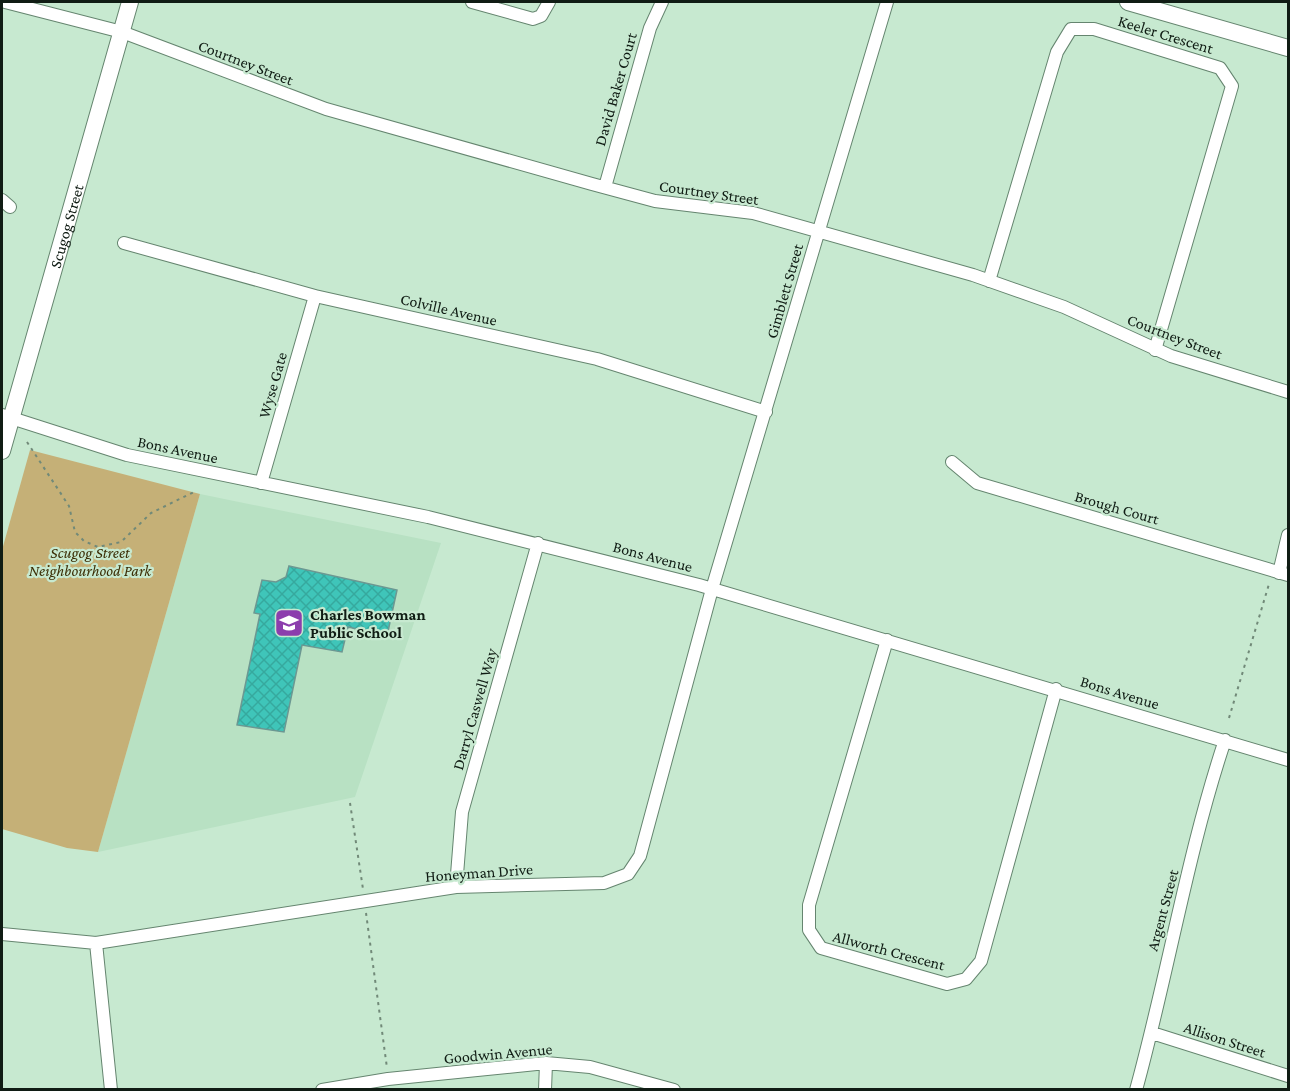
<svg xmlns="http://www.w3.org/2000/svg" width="1290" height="1091" viewBox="0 0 1290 1091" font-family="'Crimson Pro',serif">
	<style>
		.built { fill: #b8e1c3 }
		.green { fill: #c5b077 }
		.building { fill: url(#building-cross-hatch); stroke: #6c9892; stroke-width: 1.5 }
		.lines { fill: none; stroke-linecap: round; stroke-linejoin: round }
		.street-casing { stroke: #65856f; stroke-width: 14 }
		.secondary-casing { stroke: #65856f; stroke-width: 18 }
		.path { stroke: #718978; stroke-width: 2; stroke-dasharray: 3 4.5; stroke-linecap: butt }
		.street { stroke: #fff; stroke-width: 12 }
		.secondary { stroke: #fff; stroke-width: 16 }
		.labels { text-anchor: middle; stroke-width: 4.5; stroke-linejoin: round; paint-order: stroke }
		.street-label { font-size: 16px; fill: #101c14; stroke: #c7e9d0 }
		.park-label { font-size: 16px; font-style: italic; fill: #3c2e06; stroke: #c7e9d0 }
		.poi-label { font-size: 16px; font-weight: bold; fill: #101c14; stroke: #c7e9d0; text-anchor: start }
	</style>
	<defs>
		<pattern id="building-cross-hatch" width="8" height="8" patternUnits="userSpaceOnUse" patternTransform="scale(1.5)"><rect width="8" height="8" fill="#3fc5b9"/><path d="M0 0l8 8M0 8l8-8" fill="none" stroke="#36a99e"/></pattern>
	</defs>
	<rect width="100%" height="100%" fill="#c7e9d0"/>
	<!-- built -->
	<path class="built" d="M200,494L441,543L355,797L98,852Z"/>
	<!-- green -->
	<path class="green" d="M30,450L200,494L98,852L67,848L2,829V550Z"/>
	<!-- building -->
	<path class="building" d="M289,566L397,590L387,636L348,627L342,652L302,645L284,732L237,725L260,614L254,613L262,580L276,582L286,577Z"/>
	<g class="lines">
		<!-- street casing -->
		<g class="street-casing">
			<path id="street" d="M5,2L122,32L326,109L592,184L655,201L753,213L973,275L1064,307L1171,356L1288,392
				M472,2L533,19L541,16L549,2
				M605,187L650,28L662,2
				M2,200L10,207
				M124,243L315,296L597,359L766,412
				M989,281L1057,52L1071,29H1094L1220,68L1232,86L1155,350
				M2,415L127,455L428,517L699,585L1288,760
				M952,462L977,483L1288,575
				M261,483L315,296
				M1279,573L1288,535
				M887,640L809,905V930L821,948L947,984L966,979L981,961L1056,689
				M456,887L462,812L538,543
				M2,934L96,943L456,887L604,883L628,874L640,856L712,589L887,2
				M96,943L111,1090
				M1152,1033L1288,1076
				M322,1090L388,1079L546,1063L590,1067L674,1090
				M545,1090L546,1063
				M1136,1090C1168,974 1187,854 1225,740"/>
		</g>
		<!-- secondary casing -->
		<g class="secondary-casing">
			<g id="secondary">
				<path d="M1128,2L1288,48"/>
				<path id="s1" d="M2,451L130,2"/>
			</g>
		</g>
		<!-- path -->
		<path class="path" d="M27,442L69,506L75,532L84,541L98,547L121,542L151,513L196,491
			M1229,718L1269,584
			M350,803L363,889
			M366,913L387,1068"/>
		<!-- street -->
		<use href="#street" class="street"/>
		<!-- secondary -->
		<use href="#secondary" class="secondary"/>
	</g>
	<!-- icons -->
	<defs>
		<g id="school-square" transform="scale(1.5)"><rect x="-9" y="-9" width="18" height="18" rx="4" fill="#8c3dad" stroke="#c7e9d0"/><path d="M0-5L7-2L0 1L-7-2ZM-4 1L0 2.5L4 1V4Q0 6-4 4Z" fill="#fff"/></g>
	</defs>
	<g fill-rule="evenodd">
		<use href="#school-square" x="289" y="623"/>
	</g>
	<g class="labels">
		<!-- street labels -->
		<g class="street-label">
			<text transform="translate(1166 34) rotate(17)" y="6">Keeler Crescent</text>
			<text transform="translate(246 62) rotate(21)" y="6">Courtney Street</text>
			<text transform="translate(615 89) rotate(-74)" y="6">David Baker Court</text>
			<text transform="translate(709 192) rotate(8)" y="6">Courtney Street</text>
			<text dy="6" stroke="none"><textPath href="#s1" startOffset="234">Scugog Street</textPath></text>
			<text transform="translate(784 291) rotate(-74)" y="6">Gimblett Street</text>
			<text transform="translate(449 309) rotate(13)" y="6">Colville Avenue</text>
			<text transform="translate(1175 336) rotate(21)" y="6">Courtney Street</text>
			<text transform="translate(272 385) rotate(-74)" y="6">Wyse Gate</text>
			<text transform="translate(178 449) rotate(12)" y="6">Bons Avenue</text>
			<text transform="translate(1117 507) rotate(16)" y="6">Brough Court</text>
			<text transform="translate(653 556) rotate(15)" y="6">Bons Avenue</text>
			<text transform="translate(1120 692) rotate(17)" y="6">Bons Avenue</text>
			<text transform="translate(474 709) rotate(-74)" y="6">Darryl Caswell Way</text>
			<text transform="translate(479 872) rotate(-4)" y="6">Honeyman Drive</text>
			<text transform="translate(1162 910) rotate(-75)" y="6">Argent Street</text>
			<text transform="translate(889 950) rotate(15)" y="6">Allworth Crescent</text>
			<text transform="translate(1225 1039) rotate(18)" y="6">Allison Street</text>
			<text transform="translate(498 1053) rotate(-5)" y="6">Goodwin Avenue</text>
		</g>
		<!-- park labels -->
		<g class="park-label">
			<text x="90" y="558">Scugog Street<tspan x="90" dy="18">Neighbourhood Park</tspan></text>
		</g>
		<!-- poi labels -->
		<g class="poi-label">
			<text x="310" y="620">Charles Bowman<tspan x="310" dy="18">Public School</tspan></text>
		</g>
	</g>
	<!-- border -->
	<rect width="1290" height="1091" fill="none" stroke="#101c14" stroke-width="6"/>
</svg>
